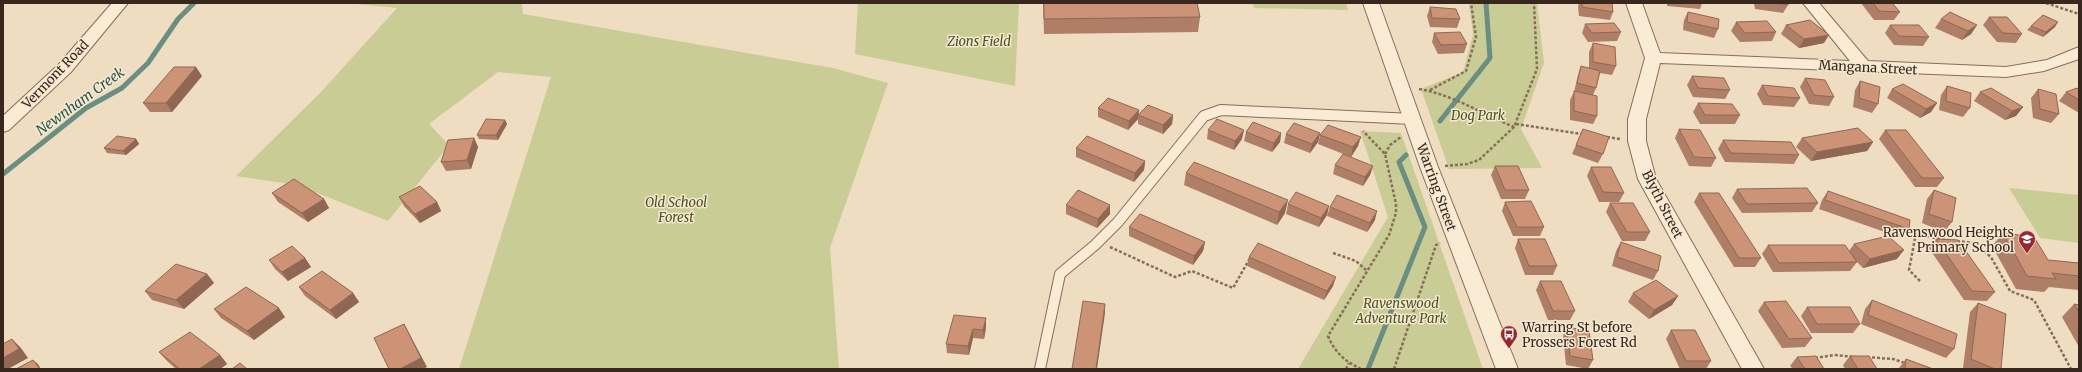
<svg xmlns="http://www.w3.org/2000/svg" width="2082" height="372" viewBox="0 0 2082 372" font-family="Merriweather,serif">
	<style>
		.green { fill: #cacc95 }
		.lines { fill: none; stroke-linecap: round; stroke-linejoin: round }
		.stream { stroke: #6b8e82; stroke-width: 5 }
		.lane-casing { stroke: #876e59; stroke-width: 12 }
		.street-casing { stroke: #876e59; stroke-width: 2 }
		.path { stroke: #876e59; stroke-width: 2.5; stroke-dasharray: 3 2; stroke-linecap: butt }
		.lane { stroke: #f9ebd4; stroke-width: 10 }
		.street { fill: #f9ebd4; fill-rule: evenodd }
		.wall { fill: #af7e66 }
		.shaded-wall { fill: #8f6753 }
		.building { fill: #cc9377; stroke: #8f6753 }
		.labels { text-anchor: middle; stroke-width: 3; stroke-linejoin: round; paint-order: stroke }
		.park-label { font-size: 13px; font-style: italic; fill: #4b5323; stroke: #f5e8d0 }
		.street-label { font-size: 13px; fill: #37271d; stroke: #f5e8d0 }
		.poi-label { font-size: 13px; fill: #37271d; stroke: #f5e8d0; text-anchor: end }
		.water-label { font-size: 14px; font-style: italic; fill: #2c5751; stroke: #f5e8d0 }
	</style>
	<rect width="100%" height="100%" fill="#eeddc1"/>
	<!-- green -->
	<path class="green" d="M346,3H522L523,14L833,68L888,83L830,248L839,369H459L551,77L498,72L429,124L449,145L388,221L297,185L236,176L321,92L397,8Z
		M858,3H1019L1015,86L855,54Z
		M1252,3H1346L1348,10L1254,8Z
		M1469,3H1537L1544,63L1521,129L1542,168L1449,169L1421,89L1463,72L1473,35Z
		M1360,131L1401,133L1483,369H1298L1388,217Z
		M2009,188L2079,195V243L2040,238Z"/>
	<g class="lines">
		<!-- stream -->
		<path class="stream" d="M1440,121L1490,58L1486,3
			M3,174L86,108L122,88L148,63L178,19L194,3
			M1368,369L1425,227L1399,162L1406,155"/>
		<!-- lane casing -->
		<g class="lane-casing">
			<path id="lane" d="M1040,369L1060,274L1095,245L1118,222L1204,116L1221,110L1413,119"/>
		</g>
		<!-- street casing -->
		<g class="street-casing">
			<path id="street" d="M112,3H128L71,72L9,130L3,132V116L59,64Z
				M1363,3H1379L1438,167L1518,369H1496L1420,167Z
				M1626,3H1642L1660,53L1850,61L1803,3H1819L1868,61L2006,67L2047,60L2079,47V59L2044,71L2006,77L1660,63L1646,119V141L1656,179L1764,369H1742L1638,179L1628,141V119L1645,58Z"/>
		</g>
		<!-- path -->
		<path class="path" d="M2046,3L2079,14
			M1419,89C1454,95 1482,114 1514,127
			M1430,90L1466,71L1476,37L1471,3
			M1516,124L1582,134
			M1607,137L1620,139
			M1385,154L1390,145L1401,137
			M1445,166L1467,164L1479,160L1514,127L1537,69L1534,3
			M1907,225L1916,233
			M1110,247L1175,277L1192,271L1233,288L1250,258
			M1333,253L1356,261L1367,271
			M1920,281L1909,270L1916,233L1939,239L1974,243L1991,257L2010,291L2034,300L2071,369
			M1867,357L1893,359L1905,363
			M1815,358L1834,355L1856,357
			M1346,369L1349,363
			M1361,369C1345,361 1335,353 1328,336L1389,235L1396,213V204L1385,154L1363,131
			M1394,369L1436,245L1440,243"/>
		<!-- lane -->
		<use href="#lane" class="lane"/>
		<!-- street -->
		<use href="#street" class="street"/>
	</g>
	<!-- wall -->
	<path class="wall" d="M1043,3H1197L1200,17L1198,32L1044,34Z
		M1579,3H1612L1613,12L1610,20L1579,16L1578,6Z
		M1667,3H1702L1700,9L1667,6Z
		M1754,3H1788V5L1783,13L1755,9Z
		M1861,3H1892L1900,12L1894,20H1874Z
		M1430,7L1460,19L1457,28L1430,27L1427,16Z
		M1688,12L1718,29L1714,38L1683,30L1684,20Z
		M1989,17L2022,34L2016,43L1997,42L1983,25Z
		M1941,19L1977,25L1971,34L1962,40L1935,28Z
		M1736,22L1776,32L1772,41L1740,42L1731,31Z
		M1585,24L1621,32L1617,41L1588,42L1582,33Z
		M1786,25L1824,43L1799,48L1781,34Z
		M1890,25L1929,37L1923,46L1894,45L1885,33Z
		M2031,26L2055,27L2043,37L2027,30Z
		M1434,33L1467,44L1464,53L1438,54L1432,42Z
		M1593,43L1616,66L1612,75L1600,73L1596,88L1593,95L1597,116L1593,124L1570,120V100L1574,92L1578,75L1581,66L1589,68V52Z
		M202,76L172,112H150L143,103Z
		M1692,76L1730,90L1725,99L1693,97L1687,85Z
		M1805,78L1834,97L1829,106L1809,104L1800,87Z
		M1860,81L1878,104L1872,113L1853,107L1855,90Z
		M1762,85L1800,98L1794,107L1763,105L1757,94Z
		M1947,86L1970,108L1963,117L1939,110L1941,95Z
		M1892,89L1937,103L1931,112L1920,118L1887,98Z
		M2038,89L2059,114L2051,123L2033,118L2031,98Z
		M2079,90V113L2059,101L2066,92Z
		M1980,92L2023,107L2016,116L2005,120L1974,101Z
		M1698,103L1740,115L1735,124H1700L1693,112Z
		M1098,108L1139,110L1138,119L1128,130L1098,117Z
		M1138,115H1173L1172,124L1163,134L1138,124Z
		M505,120L507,124L498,140L479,139L477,135Z
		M1583,129L1603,154L1598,163L1572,154Z
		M1679,129L1716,158L1711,167L1689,166L1675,138Z
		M1208,130L1242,139L1234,150L1207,139Z
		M1885,130L1944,178L1937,187H1915L1879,139Z
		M1246,132L1281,133L1280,142L1272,152L1244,141Z
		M1320,133L1318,142L1310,153L1284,143L1286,134Z
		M1320,135L1358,146L1351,157L1318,144Z
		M474,138L478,147L471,169L446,171L441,162Z
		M1802,138L1873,142L1867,151L1811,161L1796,147Z
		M136,139L139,144L126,155L107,153L104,148Z
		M1723,140L1799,155L1794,164L1725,162L1718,149Z
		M1076,148L1145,161L1144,170L1134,182L1076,157Z
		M1335,165L1373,166L1370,175L1363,186L1333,174Z
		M1495,166L1529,190L1525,199H1501L1491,175Z
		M1591,167L1624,193L1619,202H1599L1587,176Z
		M1186,173L1285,213L1277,225L1184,185Z
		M1737,189L1818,203L1812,212L1742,213L1732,198Z
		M1934,190L1952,222L1944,232L1922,223L1927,199Z
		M1828,191L1909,229L1902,238L1819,209L1822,200Z
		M272,193L324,199L329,208L308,222L278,202Z
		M1699,193L1761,258L1755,267H1734L1694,202Z
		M399,197L437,202L441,211L420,223L404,206Z
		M1505,202L1544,227L1540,236H1513L1502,211Z
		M1610,203L1650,232L1645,241H1622L1606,212Z
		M1288,204L1329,206L1327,215L1319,227L1286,214Z
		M1066,205L1110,214L1097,228L1066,214Z
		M1330,207L1375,220L1367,232L1327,216Z
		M1129,227L1205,242L1203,251L1193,265L1129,236Z
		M2003,233L2048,260L2079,263V290L2049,287L2044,292L2016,289L1992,246Z
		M1518,239L1557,266L1553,275H1525L1515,248Z
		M1936,239L1995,292L1987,301L1964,300L1929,248Z
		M1621,242L1658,271L1653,280L1612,266L1616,251Z
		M1854,244L1897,259L1863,268L1856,261L1857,262L1850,271L1773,272L1762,254L1768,245L1849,251Z
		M1249,257L1333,286L1324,300L1247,266Z
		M305,258L311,267L288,281L275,269L269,260Z
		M207,274L214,283L184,309L152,300L145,291Z
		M1540,281L1575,311L1570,320H1548L1536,290Z
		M299,287L353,293L359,302L336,319L305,296Z
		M1633,293L1678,296L1672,305L1649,319L1628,302Z
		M1872,300L1954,349L1946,358L1861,324L1865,309Z
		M1764,302L1812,338L1805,347L1782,348L1758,311Z
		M1978,303L2001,369H1964L1963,368L1970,312Z
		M2074,304L2079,305V347L2062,317Z
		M1807,307L1860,324L1853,333H1811L1801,316Z
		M214,309L285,317L254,340L221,318Z
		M986,318V327L984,339L973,338L969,355L947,353L946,344Z
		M1567,327L1593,360L1588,369L1566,365L1563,336Z
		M1671,330L1711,361L1706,369H1680L1666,339Z
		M159,352L220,355L227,364L220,369H176L167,361Z
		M1850,356L1877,369H1845L1843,365Z
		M1797,357L1824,369H1793L1790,366Z
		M1906,359L1933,369H1899V368Z"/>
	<!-- shaded-wall -->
	<path class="shaded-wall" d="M2058,22L2055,27L2043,37L2046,32Z
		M1977,25L1971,34L1962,40L1968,31Z
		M1829,35L1824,43L1799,48L1804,39Z
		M196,67L202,76L172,112L166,103Z
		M1937,103L1931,112L1920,118L1926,109Z
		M2023,107L2016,116L2005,120L2012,111Z
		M1139,110L1138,119L1128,130L1129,121Z
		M1173,115L1172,124L1163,134V125Z
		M505,120L507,124L498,140L496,135Z
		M1244,130L1242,139L1234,150L1235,141Z
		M1281,133L1280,142L1272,152L1274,143Z
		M1320,133L1318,142L1310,153L1312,144Z
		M1361,137L1358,146L1351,157L1353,147Z
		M474,138L478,147L471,169L467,160Z
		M136,139L139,144L126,155L123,151Z
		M1873,142L1867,151L1811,161L1817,152Z
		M1145,161L1144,170L1134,182L1135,173Z
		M1373,166L1370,175L1363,186L1365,177Z
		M324,199L329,208L308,222L302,213Z
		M1288,200L1285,213L1277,225L1279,212Z
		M437,202L441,211L420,223L415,214Z
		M1110,205V214L1097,228L1098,219Z
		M1329,206L1327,215L1319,227L1321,218Z
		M1377,211L1375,220L1367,232L1370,223Z
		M1205,242L1203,251L1193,265L1194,256Z
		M1904,250L1897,259L1863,268L1870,259Z
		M305,258L311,267L288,281L282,272Z
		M207,274L214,283L184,309L176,300Z
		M1336,277L1333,286L1324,300L1327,291Z
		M353,293L359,302L336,319L330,310Z
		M1678,296L1672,305L1649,319L1654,310Z
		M1105,304V313L1097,369H1096Z
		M279,308L285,317L254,340L247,331Z
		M986,318V327L984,339L983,330Z
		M404,324L409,333L427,367L423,369H400Z
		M973,329V338L969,355L968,346Z
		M12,339L21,348L28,358L8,369H3V358Z
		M220,355L227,364L220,369H199Z
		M33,360L38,364L41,369H40Z"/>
	<!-- building -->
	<path class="building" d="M1044,3H1197L1200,17L1044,19Z
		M1582,3H1612L1613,12L1582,7Z
		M1777,3H1788V5Z
		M1873,3H1892L1900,12L1879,11Z
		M1430,7L1456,9L1460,19L1432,18Z
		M1688,12L1719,19L1718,29L1687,22Z
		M1950,12L1977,25L1968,31L1941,19Z
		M2043,15L2058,22L2046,32L2031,26Z
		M1989,17H2007L2022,34L2003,33Z
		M1810,20L1829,35L1804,39L1786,25Z
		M1767,21L1776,32L1745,33L1736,22Z
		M1614,23L1621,32L1592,33L1585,24Z
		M1890,25H1919L1929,37L1899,36Z
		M1460,32L1467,44L1441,45L1434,33Z
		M1593,43L1615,47L1616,66L1593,62Z
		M1581,66L1600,71L1596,88L1577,83Z
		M174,67H196L166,103H143Z
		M1692,76L1724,78L1730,90L1698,88Z
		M1805,78L1825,80L1834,97L1814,95Z
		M1860,81L1880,87L1878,104L1859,98Z
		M1903,84L1937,103L1926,109L1892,89Z
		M1762,85L1794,88L1800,98L1768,96Z
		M1947,86L1971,93L1970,108L1946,101Z
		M1991,88L2023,107L2012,111L1980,92Z
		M2077,88L2079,90V100L2066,92Z
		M2038,89L2056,94L2059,114L2040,109Z
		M1574,91L1597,96V116L1574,111Z
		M1108,98L1139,110L1129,121L1098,108Z
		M1698,103L1732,104L1740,115H1705Z
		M1148,105L1173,115L1163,125L1138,115Z
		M486,119L505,120L496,135H477Z
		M1217,119L1244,130L1235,141L1208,130Z
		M1253,122L1281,133L1274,143L1246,132Z
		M1294,123L1320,133L1312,144L1286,134Z
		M1328,125L1361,137L1353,147L1320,135Z
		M1858,128L1873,142L1817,152L1802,138Z
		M1583,129L1609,137L1603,154L1576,145Z
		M1679,129L1700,130L1716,158L1694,157Z
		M1885,130H1906L1944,178H1922Z
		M117,136L136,139L123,151L104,148Z
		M1087,136L1145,161L1135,173L1076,148Z
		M474,138L467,160L441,162L448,140Z
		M1723,140L1791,142L1799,155L1731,153Z
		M1343,154L1373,166L1365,177L1335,165Z
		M1194,162L1288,200L1279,212L1186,173Z
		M1495,166H1518L1529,190H1505Z
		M1591,167H1611L1624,193L1603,192Z
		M294,179L324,199L302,213L272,193Z
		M420,186L437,202L415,214L399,197Z
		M1807,188L1818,203L1747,204L1737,189Z
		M1078,190L1110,205L1098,219L1066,205Z
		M1934,190L1956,198L1952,222L1929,214Z
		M1828,191L1910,220L1909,229L1825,200Z
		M1296,192L1329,206L1321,218L1288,204Z
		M1699,193H1719L1761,258H1739Z
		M1337,195L1377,211L1370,223L1330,207Z
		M1531,201L1544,227H1517L1505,202Z
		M1610,203H1633L1650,232H1627Z
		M1140,214L1205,242L1194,256L1129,227Z
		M2003,233L2034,237L2048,260L2079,263V276L2052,273L2056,279L2027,276Z
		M1888,236L1904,250L1870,259L1854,244Z
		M1518,239H1545L1557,266H1529Z
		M1936,239L1958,240L1995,292L1972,291Z
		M1621,242L1661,256L1658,271L1617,257Z
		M1258,243L1336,277L1327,291L1249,257Z
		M1768,245H1845L1857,262L1779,263Z
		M292,246L305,258L282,272L269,260Z
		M176,264L207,274L176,300L145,291Z
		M322,271L353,293L330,310L299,287Z
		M1656,280L1678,296L1654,310L1633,293Z
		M1540,281H1561L1575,311H1553Z
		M246,287L279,308L247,331L214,309Z
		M1872,300L1957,334L1954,349L1868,315Z
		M1083,301L1105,304L1096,369H1072Z
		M1786,301L1812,338L1789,339L1764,302Z
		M1978,303L2006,314L2001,369H1995L1971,359Z
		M2074,304L2079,305V312Z
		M1807,307H1850L1860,324H1817Z
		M954,315L986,318L983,330L973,329L968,346L946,344Z
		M404,324L421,358L400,369H389L374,338Z
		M1567,327L1589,331L1593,360L1570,356Z
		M1671,330H1695L1711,361H1686Z
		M190,332L220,355L199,369H180L159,352Z
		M12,339L19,349L3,358V344Z
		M1816,356L1824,369H1805L1797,357Z
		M1850,356H1869L1877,369H1858Z
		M1906,359L1933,369H1905Z
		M33,360L40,369H16Z
		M240,363L247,369H232Z"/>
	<!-- icons -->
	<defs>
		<g id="school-pin" transform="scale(0.9)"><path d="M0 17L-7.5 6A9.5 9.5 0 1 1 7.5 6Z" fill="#962832" stroke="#f5e8d0"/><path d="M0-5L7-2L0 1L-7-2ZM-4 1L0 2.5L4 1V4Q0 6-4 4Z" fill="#fff"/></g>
		<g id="bus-pin" transform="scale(0.9)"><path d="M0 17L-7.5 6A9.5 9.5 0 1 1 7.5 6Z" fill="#962832" stroke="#f5e8d0"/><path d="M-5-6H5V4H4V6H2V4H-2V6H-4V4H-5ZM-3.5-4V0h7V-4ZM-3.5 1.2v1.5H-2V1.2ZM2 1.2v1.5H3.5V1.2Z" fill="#fff"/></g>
	</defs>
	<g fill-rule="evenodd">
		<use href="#school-pin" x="2027" y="239"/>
		<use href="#bus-pin" x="1509" y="334"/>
	</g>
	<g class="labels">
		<!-- park labels -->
		<g class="park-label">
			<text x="979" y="46">Zions Field</text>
			<text x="1478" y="120">Dog Park</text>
			<text x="676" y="207">Old School<tspan x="676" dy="15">Forest</tspan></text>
			<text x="1401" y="308">Ravenswood<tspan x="1401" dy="15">Adventure Park</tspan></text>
		</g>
		<!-- street labels -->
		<g class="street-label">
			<text transform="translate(1868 67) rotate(3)" y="5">Mangana Street</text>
			<text transform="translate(55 74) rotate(-46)" y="5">Vermont Road</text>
			<text transform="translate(1437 187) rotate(70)" y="5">Warring Street</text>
			<text transform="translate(1663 204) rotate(63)" y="5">Blyth Street</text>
		</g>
		<!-- poi labels -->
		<g class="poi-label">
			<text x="2014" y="237">Ravenswood Heights<tspan x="2014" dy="15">Primary School</tspan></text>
			<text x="1522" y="332" text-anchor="start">Warring St before<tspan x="1522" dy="15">Prossers Forest Rd</tspan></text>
		</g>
		<!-- water labels -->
		<g class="water-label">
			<text transform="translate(80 101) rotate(-36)" y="5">Newnham Creek</text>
		</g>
	</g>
	<!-- border -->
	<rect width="2082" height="372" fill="none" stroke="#37271d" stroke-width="8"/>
</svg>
